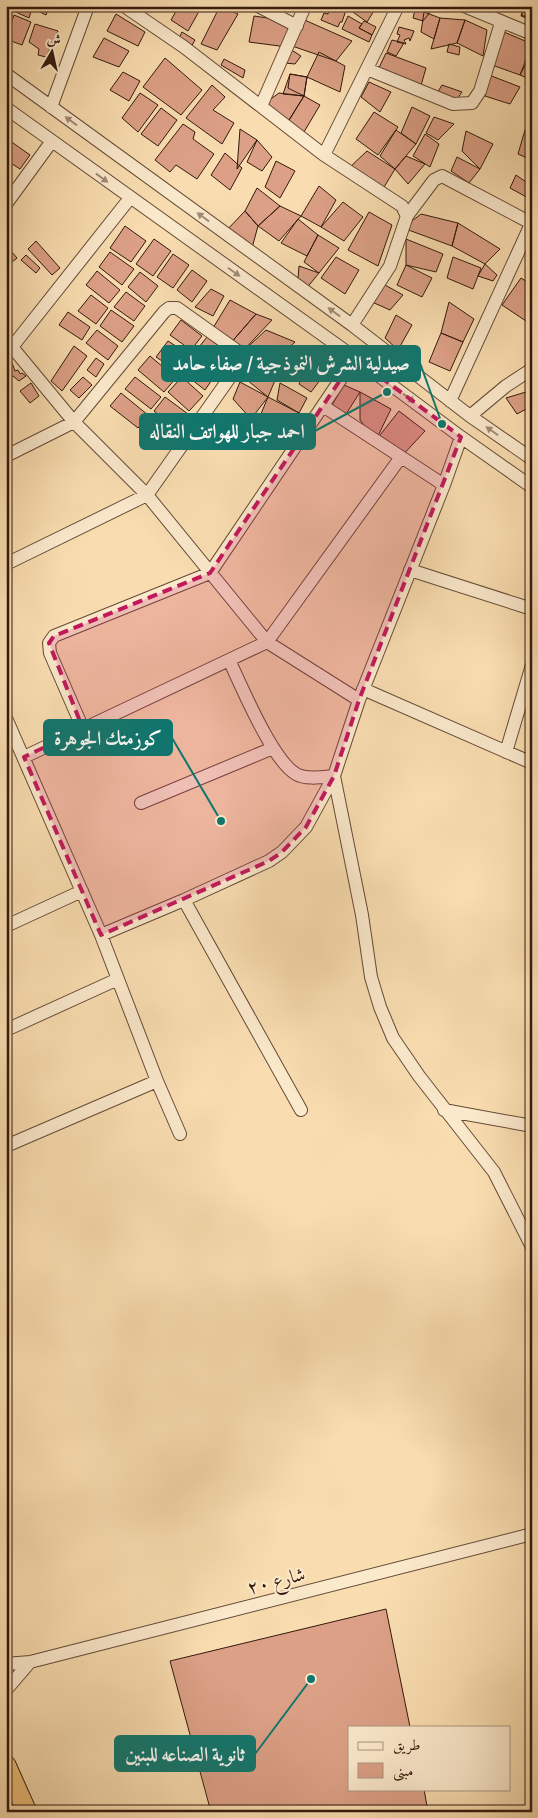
<svg xmlns="http://www.w3.org/2000/svg" width="538" height="1818" viewBox="0 0 538 1818" font-family="Alegreya,Amiri,serif">
	<style>
		.building { fill: #dca086; stroke: #33190d }
		.lines { fill: none; stroke-linecap: round; stroke-linejoin: round }
		.minor-casing { stroke: #644a36; stroke-width: 14 }
		.highway-casing { stroke: #33190d; stroke-width: 21 }
		.minor { stroke: #fbe9cc; stroke-width: 12 }
		.highway { stroke: #ecbe78; stroke-width: 19 }
		.oneway { fill: #a18b76 }
		.marked { fill: #c2185b; fill-opacity: 0.2; stroke: #c2185b; stroke-width: 4; stroke-dasharray: 10 6; stroke-linejoin: round }
		.labels { text-anchor: middle; stroke-width: 4; stroke-linejoin: round; paint-order: stroke }
		.street-label { font-size: 19px; fill: #33190d; stroke: #fbe9cc }
		.leader { fill: none; stroke: #0f766e; stroke-width: 2 }
		.callout-dot { fill: #0f766e; stroke: #fbe9cc; stroke-width: 2 }
		.callout { fill: #0f766e; stroke: #0f766e; stroke-width: 2 }
		.callout-label { font-size: 20px; text-anchor: middle; font-weight: bold; fill: #fff }
	</style>
	<rect width="100%" height="100%" fill="#f9ddb0"/>
	<filter id="stains"><feTurbulence type="fractalNoise" baseFrequency=".004" numOctaves="4"/><feColorMatrix values="0 0 0 0 .2 0 0 0 0 .09 0 0 0 0 .02 0 0 0 .5 -.17"/></filter>
	<radialGradient id="worn" r=".72"><stop offset=".6" stop-color="#630" stop-opacity="0"/><stop offset="1" stop-color="#630" stop-opacity=".3"/></radialGradient>
	<!-- building -->
	<path class="building" d="M8,6H48L49,7L46,15L32,8L29,18L7,8Z
		M179,6H202L188,31L171,20Z
		M220,6L238,14L217,50L201,44Z
		M331,6L347,7L342,22H340L338,27L321,20L324,13L328,14Z
		M353,6H377L367,22L350,10Z
		M416,6H435L423,21L413,18Z
		M525,6H532V19L521,15Z
		M526,6H532V20L521,16Z
		M424,12L440,18L434,39L421,32Z
		M116,14L145,32L138,46L107,31Z
		M14,15L31,22L22,45L6,39Z
		M254,16L288,21L287,47L249,42Z
		M348,16L362,24L359,28L372,35L369,42L342,29Z
		M300,18L352,41L336,61L292,46Z
		M440,18L465,20L457,43L431,49Z
		M465,20L487,30L483,56L457,43Z
		M364,21L376,27L372,35L359,28Z
		M35,24L58,31L46,57L38,55L39,49L29,42Z
		M399,27L414,31L410,41L409,38L404,40L406,44L397,42L400,35L397,34Z
		M182,32L195,40L191,47L179,38Z
		M504,32L532,44L520,75L492,65Z
		M104,38L129,51L119,67L93,57Z
		M392,40L404,43L396,56L387,52Z
		M449,44L460,47L459,55L447,52Z
		M287,47L301,56L295,64L285,63Z
		M319,52L345,66L340,92L307,77Z
		M532,52V80L520,75Z
		M386,53L426,68L420,89L377,72Z
		M165,58L202,90L181,115L143,87Z
		M224,59L245,70L243,78L221,65Z
		M123,72L140,81L129,101L110,90Z
		M290,74L307,77L304,96L288,88Z
		M290,74L307,77L304,96L283,94Z
		M489,75L520,87L510,104L485,96Z
		M369,82L391,92L380,112L361,97Z
		M212,85L225,97L213,110L234,123L222,144L186,118Z
		M442,85L462,92L455,102L436,95Z
		M140,93L158,105L138,132L122,118Z
		M279,93L304,96L286,125L261,106Z
		M304,96L320,105L301,137L286,125Z
		M412,107L430,116L416,144L401,133Z
		M161,108L177,120L158,146L141,134Z
		M374,112L398,127L378,155L356,139Z
		M434,117L454,124L438,140L426,133Z
		M183,124L195,132L193,139L214,154L197,179L176,165L170,172L155,160Z
		M240,129L257,140L237,169Z
		M396,130L416,144L395,169L380,156Z
		M525,130L532,133V160L518,154Z
		M466,131L493,144L480,169L462,151Z
		M425,134L439,144L430,167L413,156Z
		M6,138L30,155L20,169L6,160Z
		M257,140L272,157L262,171L247,162Z
		M367,151L395,169L381,192L349,168Z
		M225,153L242,168L230,190L211,175Z
		M406,156L425,164L408,184L395,169Z
		M457,157L480,169L469,183L451,171Z
		M276,161L295,171L280,198L265,187Z
		M516,175L532,186V200L510,188Z
		M319,186L336,200L321,227L301,216Z
		M257,188L280,206L258,226L245,211Z
		M343,202L363,217L344,241L321,227Z
		M280,206L301,216L279,241L258,226Z
		M245,211L258,226L252,248L226,231Z
		M369,212L392,225L378,266L348,250Z
		M421,214L458,223L452,246L403,228Z
		M298,219L318,235L307,256L281,243Z
		M458,223L500,249L485,264L452,246Z
		M125,226L146,241L131,262L110,248Z
		M318,235L339,248L319,273L304,262Z
		M154,239L171,251L153,276L136,264Z
		M406,239L443,254L436,272L406,265Z
		M36,241L60,268L52,275L28,249Z
		M11,251L17,258L6,267V256Z
		M110,252L134,269L122,285L99,267Z
		M173,254L189,265L173,288L157,277Z
		M26,255L40,268L36,273L21,260Z
		M336,257L359,270L345,294L321,278Z
		M453,257L481,268L473,289L447,278Z
		M485,264L497,275L493,281L478,276Z
		M406,265L432,278L422,297L397,285Z
		M299,266L319,273L306,289L298,279Z
		M192,270L207,281L192,302L177,290Z
		M97,271L120,290L109,303L86,285Z
		M140,272L158,286L146,302L128,287Z
		M521,278L532,285V325L502,305Z
		M385,285L403,295L390,310L372,302Z
		M211,289L224,296L213,316L195,307Z
		M126,292L145,306L134,321L114,307Z
		M91,295L108,308L96,324L78,311Z
		M230,300L256,314L229,345L213,328Z
		M449,302L474,319L463,342L441,333Z
		M111,310L134,326L122,342L100,326Z
		M68,312L90,327L82,340L59,325Z
		M256,314L272,320L239,355L229,345Z
		M396,315L412,325L398,350L385,338Z
		M181,320L202,336L191,350L170,335Z
		M97,330L118,346L108,360L86,343Z
		M266,330L295,342L267,368L239,355Z
		M441,333L463,342L450,371L429,362Z
		M207,337L233,357L221,372L195,352Z
		M168,341L188,354L177,371L156,357Z
		M74,346L87,356L62,391L51,381Z
		M150,356L176,378L164,392L138,370Z
		M191,356L216,374L205,390L182,372Z
		M10,357L15,371L18,370L20,374L22,373L26,376L19,381L13,376L6,378V382V359Z
		M96,358L104,364L96,377L87,370Z
		M252,361L276,378L268,397L247,380Z
		M307,367L321,379L311,392L299,384Z
		M83,377L92,385L79,398L70,390Z
		M135,377L161,397L151,409L125,389Z
		M182,377L203,396L189,411L168,392Z
		M240,382L268,397L251,419L233,399Z
		M31,383L39,396L30,403L20,391Z
		M280,383L307,398L299,413L277,400Z
		M344,385L360,392L343,419L332,405Z
		M360,392L391,409L376,440L360,420Z
		M526,392L532,400V406L517,414L506,398Z
		M121,393L148,415L138,428L110,406Z
		M165,397L188,414L176,429L154,411Z
		M268,397L299,413L285,436L258,421Z
		M399,411L425,431L401,457L376,440Z
		M386,1609L410,1727H349V1789H424L428,1812H211L170,1661Z"/>
	<g class="lines">
		<!-- minor casing -->
		<g class="minor-casing">
			<path id="minor" d="M124,6L184,47L324,155L398,6
				M258,6L297,26
				M464,6L532,34
				M367,69L453,104L472,103L480,91L501,23
				M6,74L352,325L470,416L532,459
				M261,106L305,6
				M51,107L88,6
				M6,108L355,358L461,437L532,487
				M324,155L402,206L407,216L390,266L352,325
				M6,204L52,141
				M407,216L434,180L442,176L531,223
				M12,347L74,422L147,495L267,642L359,700
				M6,349L12,347L130,198
				M450,401L532,222
				M323,406L444,485
				M470,416L506,386L532,369
				M6,456L74,422L164,312L169,308H177L236,350L240,363L147,495L6,564
				M410,570L532,609
				M229,660C242,687 272,760 296,774C306,780 323,777 334,776L362,915L371,977L380,1007L393,1038L419,1076L494,1172L532,1247
				M363,689L532,763
				M6,718L101,935L157,1081L180,1134
				M83,729L50,653L49,643L54,636L210,573L355,358
				M506,752L532,665
				M24,757L267,642L401,457
				M141,803L273,748
				M184,900L301,1110
				M6,926L82,891
				M101,935L184,900L269,861L282,852L306,827L334,776L359,700L444,485L461,437
				M6,1030L118,979
				M444,1110L532,1126
				M6,1146L157,1081
				M6,1664L30,1662L532,1534
				M6,1690L30,1662"/>
		</g>
		<!-- highway casing -->
		<g class="highway-casing">
			<path id="highway" d="M6,1765L27,1812"/>
		</g>
		<!-- minor -->
		<use href="#minor" class="minor"/>
		<!-- highway -->
		<use href="#highway" class="highway"/>
	</g>
	<!-- one-way arrows -->
	<defs><path id="oneway-solid" d="M-6-.8H1V-3.2L6.5 0L1 3.2V.8H-6Z" transform="scale(1.25)"/></defs>
	<g class="oneway">
		<use href="#oneway-solid" transform="translate(71 121) rotate(-144)"/>
		<use href="#oneway-solid" transform="translate(102 178) rotate(36)"/>
		<use href="#oneway-solid" transform="translate(203 217) rotate(-144)"/>
		<use href="#oneway-solid" transform="translate(234 272) rotate(35)"/>
		<use href="#oneway-solid" transform="translate(334 312) rotate(-144)"/>
		<use href="#oneway-solid" transform="translate(409 398) rotate(37)"/>
		<use href="#oneway-solid" transform="translate(492 431) rotate(-145)"/>
	</g>
	<!-- marked area -->
	<path class="marked" d="M355,358L461,437L359,700L334,776L306,827L282,852L269,861L101,935L24,757L83,729L49,643L54,636L210,573Z"/>
	<g class="labels">
		<!-- street labels -->
		<g class="street-label">
			<text transform="translate(276 1580) rotate(-14)" y="7">شارع ٢٠</text>
		</g>
	</g>
	<!-- callouts -->
	<path class="leader" d="M442 424L420 363M387 392L315 431M221 821L172 738M311 1679L255 1754"/>
	<g class="callout-dot">
		<circle cx="442" cy="424" r="5"/>
		<circle cx="387" cy="392" r="5"/>
		<circle cx="221" cy="821" r="5"/>
		<circle cx="311" cy="1679" r="5"/>
	</g>
	<g class="callout">
		<rect x="162" y="346" width="258" height="35" rx="5"/>
		<rect x="140" y="414" width="175" height="35" rx="5"/>
		<rect x="44" y="720" width="128" height="35" rx="5"/>
		<rect x="115" y="1736" width="140" height="35" rx="5"/>
	</g>
	<g class="callout-label">
		<text x="291" y="370">صيدلية الشرش النموذجية / صفاء حامد</text>
		<text x="227" y="438">احمد جبار للهواتف النقاله</text>
		<text x="108" y="745">كوزمتك الجوهرة</text>
		<text x="185" y="1761">ثانوية الصناعه للبنين</text>
	</g>
	<!-- margin -->
	<rect width="538" height="1818" fill="none" stroke="#f9ddb0" stroke-width="25"/>
	<rect x="8" y="8" width="523" height="1803" fill="none" stroke="#33190d" stroke-width="2.5"/>
	<rect x="12" y="12" width="513" height="1793" fill="none" stroke="#33190d"/>
	<!-- legend -->
	<rect x="348" y="1726" width="162" height="65" fill="#fbe9cc" stroke="#ab9680"/>
	<rect x="358" y="1742" width="25" height="8" fill="#fbe9cc" stroke="#ab9680"/>
	<text x="393" y="1750" font-size="15" fill="#33190d">طريق</text>
	<rect x="358" y="1763" width="25" height="15" fill="#dca086" stroke="#ab9680"/>
	<text x="393" y="1776" font-size="15" fill="#33190d">مبنى</text>
	<!-- north arrow -->
	<g transform="translate(52 52) rotate(9)" stroke="#fbe9cc" stroke-width="4" paint-order="stroke">
	<path d="M0-4L9 19L0 12L-9 19Z" fill="#33190d"/>
	<text y="-8" font-size="14" font-weight="bold" text-anchor="middle" fill="#33190d">ش</text>
	</g>
	<rect width="100%" height="100%" filter="url(#stains)"/>
	<rect width="100%" height="100%" fill="url(#worn)"/>
</svg>
